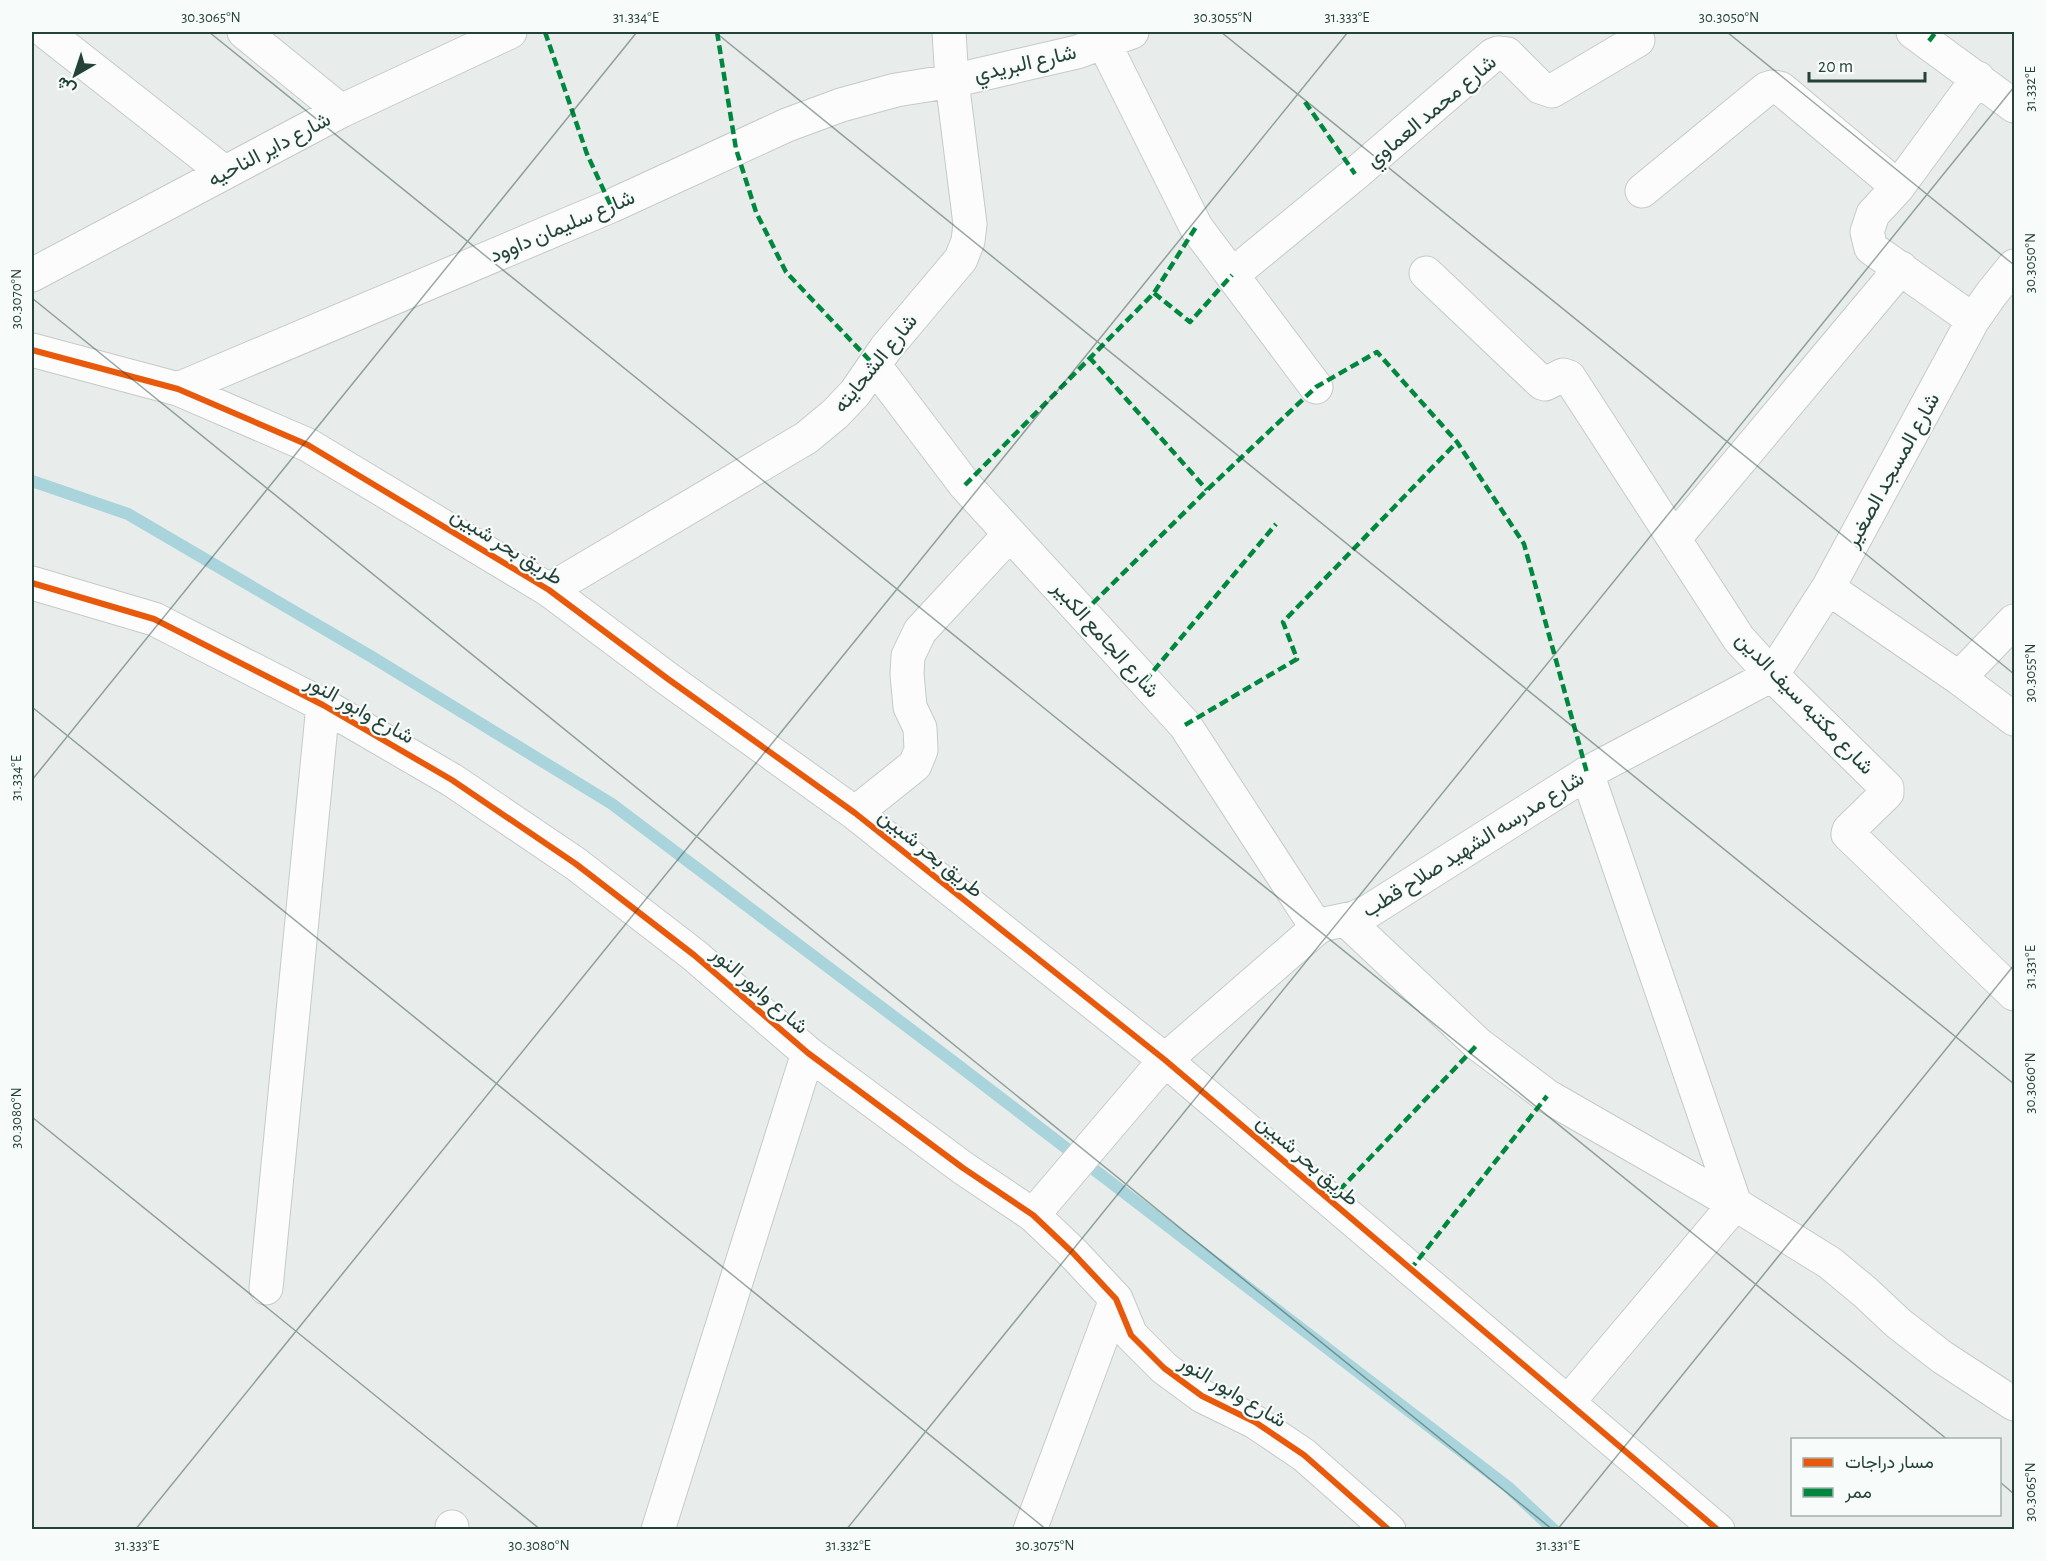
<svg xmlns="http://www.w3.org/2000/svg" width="2046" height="1561" viewBox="0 0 2046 1561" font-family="'Alegreya Sans',Vazirmatn,sans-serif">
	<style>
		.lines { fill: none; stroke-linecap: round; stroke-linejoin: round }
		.stream { stroke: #a9d4db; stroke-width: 12 }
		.minor-casing { stroke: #c5cac8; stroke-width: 35 }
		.minor { stroke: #fcfcfc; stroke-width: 33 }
		.quiet { stroke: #00873e; stroke-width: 4.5; stroke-dasharray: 9 4.5; stroke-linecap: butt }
		.cycleway-casing { stroke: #f7fbf9; stroke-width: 10 }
		.cycleway { stroke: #e8590c; stroke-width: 6 }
		.ticks { fill: none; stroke: #24423a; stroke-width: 1.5; stroke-opacity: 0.45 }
		.labels { text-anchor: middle; stroke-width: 4.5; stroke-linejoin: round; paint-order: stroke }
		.street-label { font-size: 21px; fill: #24423a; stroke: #f7fbf9 }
		.neatline { fill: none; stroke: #24423a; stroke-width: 2 }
		.ticks-label { font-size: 15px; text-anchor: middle; fill: #24423a }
	</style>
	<rect width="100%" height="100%" fill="#e8edeb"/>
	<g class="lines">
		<!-- stream -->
		<path class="stream" d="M32,481L128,514L372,657L612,804L950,1059L1508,1487L1554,1530"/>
		<!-- minor casing -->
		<g class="minor-casing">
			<path id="minor" d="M46,32L224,172
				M244,32L341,111
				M1913,32L2014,106
				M1104,43L1196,227L1316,387
				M1642,191L1766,89L1772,87L1780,88L1898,187
				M1426,273L1542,383L1545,384L1563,375L1569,377L1739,639L1772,675L1887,788V793L1849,830L1848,834L2014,994
				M32,275L341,111L510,32
				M1232,275L1355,174L1493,55L1498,53L1507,54L1540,87L1552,91L1638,40
				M1973,320L1871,248L1867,232L1873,214L1898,187L1978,78
				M32,350L178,389L308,445L549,590L668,679L855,813L1165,1060L1718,1530
				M875,366L965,485L1185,725L1317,928
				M178,389L611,206L787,125L841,105L896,90L952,81L1077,52L1132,32
				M1674,539L1901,268
				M32,583L154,619L323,705L452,780L576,864L694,955L808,1053L963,1168L1033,1215L1073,1253L1116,1299L1131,1335L1164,1368L1202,1396L1255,1422L1304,1455L1389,1530
				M1828,588L1959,678L2014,719
				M549,590L806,438L835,414L855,393L886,348L961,259L968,241L970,224L952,81L949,32
				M1959,678L2014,621
				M1587,773L1735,1204
				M855,813L915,765L921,750L920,728L910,707L907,674L908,656L920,631L1010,534
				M1346,920L1478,1044L1547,1096L1735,1204L1830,1263L1865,1292L1898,1323L1942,1357L2014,1404
				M1033,1215L1165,1060L1317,928L1325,924L1354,918L1369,911L1587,773L1772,675L1828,588L1973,320L1992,293L2014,266
				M266,1288L323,705
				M1569,1401L1735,1204
				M452,1530V1527
				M658,1530L808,1053
				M1030,1530L1116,1299"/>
		</g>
		<!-- minor -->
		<use href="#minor" class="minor"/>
		<!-- quiet -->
		<path class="quiet" d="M545,32L587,154L611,206
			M717,32L736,149L756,212L786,272L875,366
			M1929,41L1936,32
			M1305,102L1355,174
			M1154,293L1190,322L1232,275
			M1089,357L1207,490
			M965,485L1154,293L1196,227
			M1083,613L1207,490L1316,387L1377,352L1457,442L1524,544L1587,773
			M1145,681L1276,524
			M1185,725L1297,659L1283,622L1457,442
			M1330,1200L1478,1044
			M1410,1270L1547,1096"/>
		<!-- cycleway casing -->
		<g class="cycleway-casing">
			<path id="cycleway" d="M32,350L178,389L308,445L549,590L668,679L855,813L1165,1060L1718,1530
				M32,583L154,619L323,705L452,780L576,864L694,955L808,1053L963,1168L1033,1215L1073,1253L1116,1299L1131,1335L1164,1368L1202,1396L1255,1422L1304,1455L1389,1530"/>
		</g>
		<!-- cycleway -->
		<use href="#cycleway" class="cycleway"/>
	</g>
	<!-- ticks -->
	<path class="ticks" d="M209,32L1948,1440M715,32L2014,1084M1221,32L2014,674M1727,32L2014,265M32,298L1553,1530M32,707L1047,1530M32,780L637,32M32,1117L541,1530M2000,1482L2014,1494M32,1527L35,1530M135,1530L1348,32M846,1530L2014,87M1557,1530L2014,965"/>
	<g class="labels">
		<!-- street labels -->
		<g class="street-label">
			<text transform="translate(1025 63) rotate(-13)" y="7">شارع البريدي</text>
			<text transform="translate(1431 111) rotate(-40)" y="7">شارع محمد العماوي</text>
			<text transform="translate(269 149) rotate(-28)" y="7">شارع داير الناحيه</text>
			<text transform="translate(562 226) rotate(-23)" y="7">شارع سليمان داوود</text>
			<text transform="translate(875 363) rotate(-51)" y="7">شارع الشحايته</text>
			<text transform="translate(1892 470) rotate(-61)" y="7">شارع المسجد الصغير</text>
			<text transform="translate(507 546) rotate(32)" y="7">طريق بحر شبين</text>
			<text transform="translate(1106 639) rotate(48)" y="7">شارع الجامع الكبير</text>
			<text transform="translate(1805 703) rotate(46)" y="7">شارع مكتبه سيف الدين</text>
			<text transform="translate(360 709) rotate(29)" y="7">شارع وابور النور</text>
			<text transform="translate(1473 844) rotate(-32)" y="7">شارع مدرسه الشهيد صلاح قطب</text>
			<text transform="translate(931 853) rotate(39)" y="7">طريق بحر شبين</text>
			<text transform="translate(760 990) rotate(41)" y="7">شارع وابور النور</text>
			<text transform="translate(1308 1160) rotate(41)" y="7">طريق بحر شبين</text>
			<text transform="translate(1233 1391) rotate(31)" y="7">شارع وابور النور</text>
		</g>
	</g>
	<!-- border -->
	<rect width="2046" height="1561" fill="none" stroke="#f7fbf9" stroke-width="66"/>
	<!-- legend -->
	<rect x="1791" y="1438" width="210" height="78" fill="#f7fbf9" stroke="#a3b1ad" stroke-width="1.5"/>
	<rect x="1803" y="1458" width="30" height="9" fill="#e8590c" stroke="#a3b1ad" stroke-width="1.5"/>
	<text x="1845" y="1468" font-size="18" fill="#24423a">مسار دراجات</text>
	<rect x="1803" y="1488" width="30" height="9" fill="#00873e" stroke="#a3b1ad" stroke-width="1.5"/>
	<text x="1845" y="1498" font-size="18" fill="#24423a">ممر</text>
	<!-- north arrow -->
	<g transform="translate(75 75) rotate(219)" stroke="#f7fbf9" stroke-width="4.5" paint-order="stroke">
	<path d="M0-4.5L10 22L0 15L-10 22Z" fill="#24423a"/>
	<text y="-9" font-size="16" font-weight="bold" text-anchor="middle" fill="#24423a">ش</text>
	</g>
	<!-- scale -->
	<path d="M1809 72v9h116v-9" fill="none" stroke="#24423a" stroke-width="3"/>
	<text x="1818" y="72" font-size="18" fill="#24423a" stroke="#f7fbf9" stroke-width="4.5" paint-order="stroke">20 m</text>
	<rect x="33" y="33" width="1980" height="1495" class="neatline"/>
	<g class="ticks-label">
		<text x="211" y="22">30.3065°N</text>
		<text x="636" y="22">31.334°E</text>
		<text x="1223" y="22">30.3055°N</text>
		<text x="1347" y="22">31.333°E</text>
		<text x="1729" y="22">30.3050°N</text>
		<text transform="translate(2030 89) rotate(-90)" y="5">31.332°E</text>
		<text transform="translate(2030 263) rotate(-90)" y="5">30.3050°N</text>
		<text transform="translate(16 299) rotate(-90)" y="5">30.3070°N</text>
		<text transform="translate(2030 673) rotate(-90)" y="5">30.3055°N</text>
		<text transform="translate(16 778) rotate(-90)" y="5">31.334°E</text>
		<text transform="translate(2030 967) rotate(-90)" y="5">31.331°E</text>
		<text transform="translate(2030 1083) rotate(-90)" y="5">30.3060°N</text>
		<text transform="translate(16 1118) rotate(-90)" y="5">30.3080°N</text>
		<text transform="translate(2030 1492) rotate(-90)" y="5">30.3065°N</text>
		<text x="137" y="1550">31.333°E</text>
		<text x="539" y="1550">30.3080°N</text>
		<text x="848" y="1550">31.332°E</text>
		<text x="1045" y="1550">30.3075°N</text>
		<text x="1558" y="1550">31.331°E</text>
	</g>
</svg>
